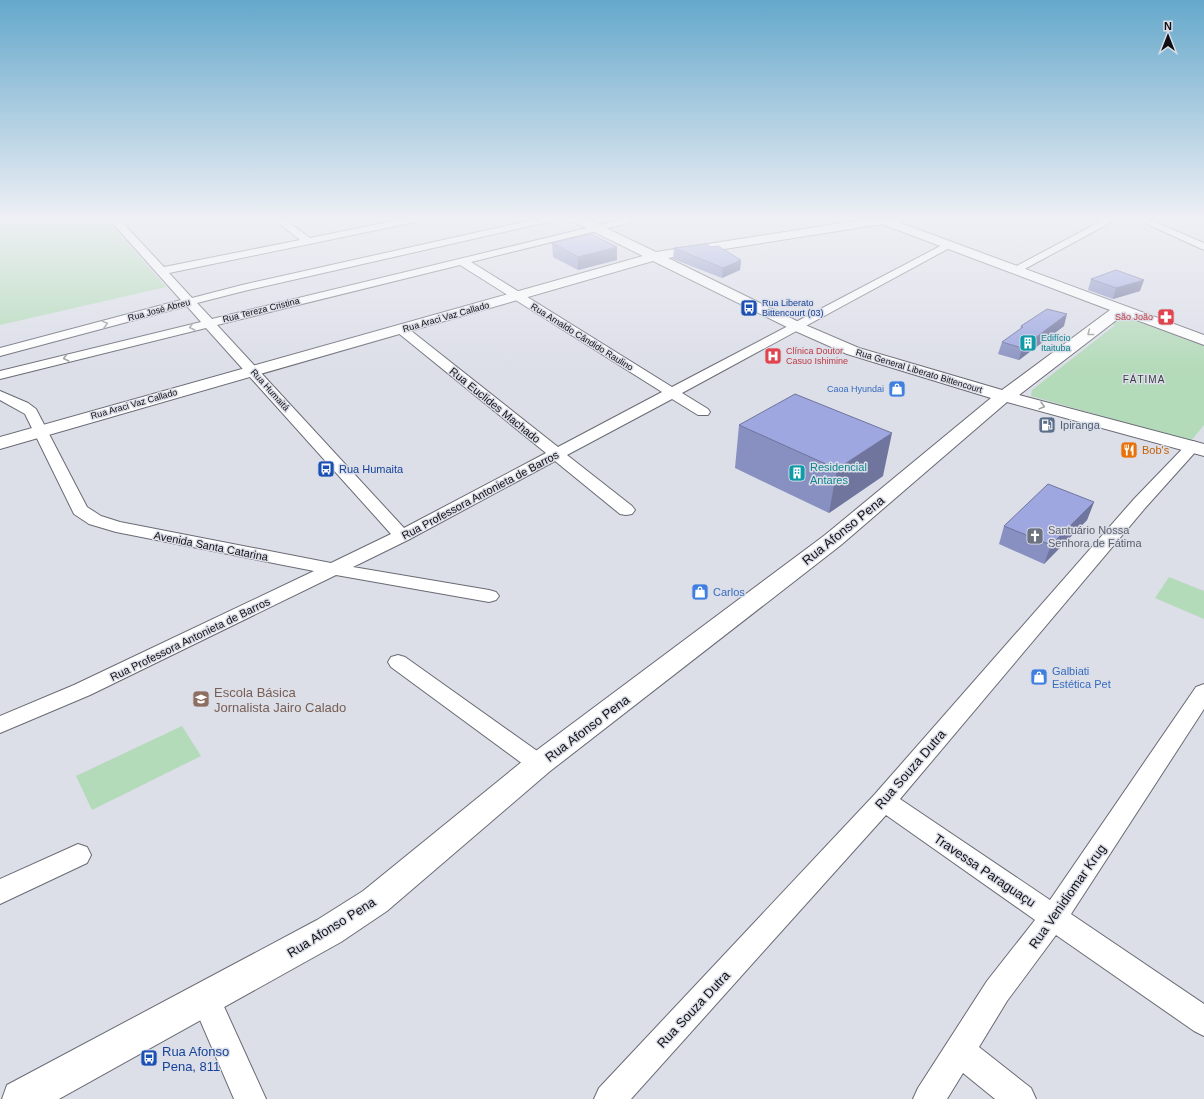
<svg xmlns="http://www.w3.org/2000/svg" width="1204" height="1099" viewBox="0 0 1204 1099" font-family="Arial,sans-serif">
	<style>
		.green { fill: #b3dab9 }
		.lines { fill: none; stroke-linecap: round; stroke-linejoin: round }
		.minor-casing { stroke: #696b74; stroke-width: 2 }
		.major-casing { stroke: #696b74; stroke-width: 2 }
		.minor { fill: #fff; fill-rule: evenodd }
		.major { fill: #fff; fill-rule: evenodd }
		.wall { fill: #8890c1 }
		.shaded-wall { fill: #6f759d }
		.building { fill: #9ea7e0; stroke: #6f759d }
		.oneway { stroke: #9fa0a1 }
		.labels { text-anchor: middle; stroke-width: 3; stroke-linejoin: round; paint-order: stroke }
		.far-transit-label { font-size: 9px; fill: #164399; stroke: #dcdee8; text-anchor: start }
		.far-street-label { font-size: 9px; fill: #101114; stroke: #dcdee8 }
		.far-health-label { font-size: 9px; fill: #be3a42; stroke: #dcdee8; text-anchor: end }
		.far-culture-label { font-size: 9px; fill: #0d838f; stroke: #dcdee8; text-anchor: start }
		.far-shop-label { font-size: 9px; fill: #366cbe; stroke: #dcdee8; text-anchor: end }
		.far-neighbourhood-label { font-size: 10px; letter-spacing: 1px; fill: #3a3c44; stroke: #dcdee8 }
		.street-label { font-size: 11px; fill: #101114; stroke: #dcdee8 }
		.service-label { font-size: 11px; fill: #4e5e75; stroke: #dcdee8; text-anchor: start }
		.food-label { font-size: 11px; fill: #c56008; stroke: #dcdee8; text-anchor: start }
		.culture-label { font-size: 11px; fill: #0d838f; stroke: #dcdee8; text-anchor: start }
		.transit-label { font-size: 11px; fill: #164399; stroke: #dcdee8; text-anchor: start }
		.worship-label { font-size: 11px; fill: #5b616d; stroke: #dcdee8; text-anchor: start }
		.shop-label { font-size: 11px; fill: #366cbe; stroke: #dcdee8; text-anchor: start }
		.near-street-label { font-size: 13px; fill: #101114; stroke: #dcdee8 }
		.near-education-label { font-size: 13px; fill: #785e54; stroke: #dcdee8; text-anchor: start }
		.near-transit-label { font-size: 13px; fill: #164399; stroke: #dcdee8; text-anchor: start }
	</style>
	<rect width="100%" height="100%" fill="#dcdee8"/>
	<!-- green -->
	<path class="green" d="M18,218H106L166,287L0,325V222Z
		M1116,319H1130L1204,346V425L1191,441L1031,396L1032,390L1114,326L1113,322Z
		M1169,577L1204,591V619L1155,598Z
		M182,726L201,756L92,810L76,776Z"/>
	<g class="lines">
		<!-- minor casing -->
		<g class="minor-casing">
			<path id="minor" d="M0,218H13L11,220L0,222Z
				M108,218H118L164,267L300,240L272,218H283L310,238L408,218H425L420,221L169,273L192,298L242,285L541,218H557L552,221L244,291L197,303L212,319L628,218H643L641,220L471,262L672,387L946,243L950,242L955,245L682,393L708,409L710,412L708,415H698L672,399L567,455L632,506L635,510L632,514L626,515L620,514L555,461L408,540L353,567L489,590L496,592L499,596L496,600L489,602L336,575L90,695L0,733V716L74,685L314,571L116,532L89,524L74,514L25,414L0,400V391L28,403L36,409L87,507L101,516L120,522L331,563L391,534L206,328L0,379V371L201,322L187,306L0,356V348L181,300ZM460,265L662,392L558,447L405,326H397L395,329L397,332L546,453L404,528L217,325Z
				M1107,218H1119L1019,272L1015,273L1009,270Z
				M1134,218H1146L1204,243V250Z
				M1193,441L1198,443L1201,446L1198,449L1146,507L900,799L1050,900L1196,687L1204,684V709L1071,914L1204,1004V1036L1194,1031L1056,935L1007,1001L979,1047L1031,1088L1036,1099H995L963,1073L947,1099H913L918,1088L987,981L1035,920L886,815L631,1099H594L599,1088L875,794L1134,499L1188,443Z
				M398,655L405,657L547,758L551,764L547,770L539,773L531,770L391,667L388,662L391,657Z
				M78,844L87,847L91,855L87,863L0,904V879Z
				M206,985L216,989L266,1099H234L191,999L196,989Z"/>
		</g>
		<!-- major casing -->
		<g class="major-casing">
			<path id="major" d="M570,218H585L656,252L875,218H904L902,221L898,222L1204,335V345L1123,315L1019,395L1204,444V456L1007,402L841,545L549,772L387,911L341,942L59,1099H2L7,1085L317,920L363,891L529,756L825,535L991,398L847,354L793,330L653,261L0,449V437L643,256L572,221ZM882,224L1110,310L1002,390L859,348L803,324L668,258Z"/>
		</g>
		<!-- minor -->
		<use href="#minor" class="minor"/>
		<!-- major -->
		<use href="#major" class="major"/>
	</g>
	<!-- wall -->
	<path class="wall" d="M552,243L617,247V260L578,270L553,257Z
		M674,248L741,260L740,270L722,278L673,259Z
		M1091,279L1140,291L1113,299L1088,290Z
		M1021,326H1064L1019,360L998,354L1002,342L1020,329Z
		M739,425L883,476L829,513L735,468Z
		M1094,502L1087,520L1044,564L999,544L1004,526Z"/>
	<!-- shaded-wall -->
	<path class="shaded-wall" d="M154,218H172L155,221Z
		M617,247V260L578,270V257Z
		M741,260L740,270L722,278L723,268Z
		M1144,280L1140,291L1113,299L1116,288Z
		M1067,314L1064,326L1019,360L1022,348Z
		M892,433L883,476L829,513L837,469Z
		M1094,502L1087,520L1044,564L1051,545Z"/>
	<!-- building -->
	<path class="building" d="M591,234L617,247L578,257L552,243Z
		M706,244L711,247L718,246L741,260L723,268L674,248Z
		M1116,270L1144,280L1116,288L1091,279Z
		M1047,309L1067,314L1022,348L1002,342L1023,327L1021,326Z
		M795,394L892,433L837,469L739,425Z
		M1048,484L1094,502L1051,545L1004,526Z"/>
	<!-- one-way arrows -->
	<defs><path id="oneway-chevron" d="M-2-3.5L2.5 0L-2 3.5" fill="none" stroke-width="1.6" stroke-linecap="round" stroke-linejoin="round"/></defs>
	<g class="oneway">
		<use href="#oneway-chevron" transform="translate(105 324) rotate(-15)"/>
		<use href="#oneway-chevron" transform="translate(192 327) rotate(166)"/>
		<use href="#oneway-chevron" transform="translate(1090 333) rotate(142)"/>
		<use href="#oneway-chevron" transform="translate(66 358) rotate(166)"/>
		<use href="#oneway-chevron" transform="translate(1042 406) rotate(15)"/>
	</g>
	<!-- sky -->
	<linearGradient id="sky" x2="0" y2="1"><stop stop-color="#65a8cb"/><stop offset="0.59" stop-color="#eff0f5"/><stop offset="1" stop-color="#eff0f5" stop-opacity="0"/></linearGradient>
	<rect width="1204" height="371" fill="url(#sky)"/>
	<!-- icons -->
	<defs>
		<g id="bus-square" transform="scale(0.9)"><rect x="-9" y="-9" width="18" height="18" rx="4" fill="#1a4fb4" stroke="#dcdee8"/><path d="M-5-6H5V4H4V6H2V4H-2V6H-4V4H-5ZM-3.5-4V0h7V-4ZM-3.5 1.2v1.5H-2V1.2ZM2 1.2v1.5H3.5V1.2Z" fill="#fff"/></g>
		<g id="pharmacy-square" transform="scale(0.9)"><rect x="-9" y="-9" width="18" height="18" rx="4" fill="#e0444e" stroke="#dcdee8"/><path d="M-2-6h4v4h4v4h-4v4h-4v-4h-4v-4h4Z" fill="#fff"/></g>
		<g id="building-square" transform="scale(0.9)"><rect x="-9" y="-9" width="18" height="18" rx="4" fill="#0f9aa8" stroke="#dcdee8"/><path d="M-4-6H4V6H1V3H-1V6H-4ZM-2.5-4.3h1.7v1.8h-1.7ZM.8-4.3h1.7v1.8H.8ZM-2.5-1h1.7V.8h-1.7ZM.8-1h1.7V.8H.8Z" fill="#fff"/></g>
		<g id="hospital-square" transform="scale(0.9)"><rect x="-9" y="-9" width="18" height="18" rx="4" fill="#e0444e" stroke="#dcdee8"/><path d="M-5-5h3v3.5h4V-5h3V5h-3V1.5h-4V5h-3Z" fill="#fff"/></g>
		<g id="shop-square" transform="scale(0.9)"><rect x="-9" y="-9" width="18" height="18" rx="4" fill="#3f7fe0" stroke="#dcdee8"/><path d="M-5-2.5h2.3a2.7 3.5 0 0 1 5.4 0H5L5.5 6h-11ZM-1.5-2.5h3a1.5 2.3 0 0 0-3 0Z" fill="#fff"/></g>
		<g id="fuel-square" transform="scale(0.9)"><rect x="-9" y="-9" width="18" height="18" rx="4" fill="#5c6f8a" stroke="#dcdee8"/><path d="M-5.5-6h7V0h2V4h1.3V-2.5L3-4.5l.8-.8L6-3V5H2.5V1h-1V6h-7ZM-4.2-4.7v3.2H.2V-4.7Z" fill="#fff"/></g>
		<g id="restaurant-square" transform="scale(0.9)"><rect x="-9" y="-9" width="18" height="18" rx="4" fill="#e8710a" stroke="#dcdee8"/><path d="M-5-6h1v4h1v-4h1v4h1v-4h1v5L-1.5 .5V6h-2V.5L-5-1ZM5-6V6H3V1.5H1.5Q1.5-4 5-6Z" fill="#fff"/></g>
		<g id="church-square" transform="scale(0.9)"><rect x="-9" y="-9" width="18" height="18" rx="4" fill="#6b7280" stroke="#dcdee8"/><path d="M-1.2-6h2.4v3.5h3.3v2.4h-3.3V6h-2.4V-.1h-3.3v-2.4h3.3Z" fill="#fff"/></g>
		<g id="school-square" transform="scale(0.9)"><rect x="-9" y="-9" width="18" height="18" rx="4" fill="#8d6e63" stroke="#dcdee8"/><path d="M0-5L7-2L0 1L-7-2ZM-4 1L0 2.5L4 1V4Q0 6-4 4Z" fill="#fff"/></g>
	</defs>
	<g fill-rule="evenodd">
		<use href="#bus-square" x="749" y="308"/>
		<use href="#pharmacy-square" x="1166" y="317"/>
		<use href="#building-square" x="1028" y="343"/>
		<use href="#hospital-square" x="773" y="356"/>
		<use href="#shop-square" x="897" y="389"/>
		<use href="#fuel-square" x="1047" y="425"/>
		<use href="#restaurant-square" x="1129" y="450"/>
		<use href="#bus-square" x="326" y="469"/>
		<use href="#building-square" x="797" y="473"/>
		<use href="#church-square" x="1035" y="536"/>
		<use href="#shop-square" x="700" y="592"/>
		<use href="#shop-square" x="1039" y="677"/>
		<use href="#school-square" x="201" y="699"/>
		<use href="#bus-square" x="149" y="1058"/>
	</g>
	<g class="labels">
		<!-- far-transit labels -->
		<g class="far-transit-label">
			<text x="762" y="306">Rua Liberato<tspan x="762" dy="10">Bittencourt (03)</tspan></text>
		</g>
		<!-- far-street labels -->
		<g class="far-street-label">
			<text transform="translate(159 310) rotate(-15)" y="3">Rua José Abreu</text>
			<text transform="translate(261 310) rotate(-14)" y="3">Rua Tereza Cristina</text>
			<text transform="translate(446 317) rotate(-16)" y="3">Rua Araci Vaz Callado</text>
			<text transform="translate(582 337) rotate(32)" y="3">Rua Arnaldo Cândido Raulino</text>
			<text transform="translate(919 371) rotate(17)" y="3">Rua General Liberato Bittencourt</text>
			<text transform="translate(270 390) rotate(48)" y="3">Rua Humaitá</text>
			<text transform="translate(134 404) rotate(-16)" y="3">Rua Araci Vaz Callado</text>
		</g>
		<!-- far-health labels -->
		<g class="far-health-label">
			<text x="1153" y="320">São João</text>
			<text x="786" y="354" text-anchor="start">Clínica Doutor<tspan x="786" dy="10">Casuo Ishimine</tspan></text>
		</g>
		<!-- far-culture labels -->
		<g class="far-culture-label">
			<text x="1041" y="341">Edifício<tspan x="1041" dy="10">Itaituba</tspan></text>
		</g>
		<!-- far-shop labels -->
		<g class="far-shop-label">
			<text x="884" y="392">Caoa Hyundai</text>
		</g>
		<!-- far-neighbourhood labels -->
		<g class="far-neighbourhood-label">
			<text x="1144" y="383">FÁTIMA</text>
		</g>
		<!-- street labels -->
		<g class="street-label">
			<text transform="translate(495 405) rotate(39)" y="4">Rua Euclides Machado</text>
			<text transform="translate(480 495) rotate(-28)" y="4">Rua Professora Antonieta de Barros</text>
			<text transform="translate(211 546) rotate(11)" y="4">Avenida Santa Catarina</text>
			<text transform="translate(190 639) rotate(-26)" y="4">Rua Professora Antonieta de Barros</text>
		</g>
		<!-- service labels -->
		<g class="service-label">
			<text x="1060" y="429">Ipiranga</text>
		</g>
		<!-- food labels -->
		<g class="food-label">
			<text x="1142" y="454">Bob's</text>
		</g>
		<!-- culture labels -->
		<g class="culture-label">
			<text x="810" y="471">Residencial<tspan x="810" dy="13">Antares</tspan></text>
		</g>
		<!-- transit labels -->
		<g class="transit-label">
			<text x="339" y="473">Rua Humaita</text>
		</g>
		<!-- worship labels -->
		<g class="worship-label">
			<text x="1048" y="534">Santuário Nossa<tspan x="1048" dy="13">Senhora de Fátima</tspan></text>
		</g>
		<!-- shop labels -->
		<g class="shop-label">
			<text x="713" y="596">Carlos</text>
			<text x="1052" y="675">Galbiati<tspan x="1052" dy="13">Estética Pet</tspan></text>
		</g>
		<!-- near-street labels -->
		<g class="near-street-label">
			<text transform="translate(843 530) rotate(-39)" y="5">Rua Afonso Pena</text>
			<text transform="translate(587 728) rotate(-37)" y="5">Rua Afonso Pena</text>
			<text transform="translate(910 769) rotate(-49)" y="5">Rua Souza Dutra</text>
			<text transform="translate(985 870) rotate(34)" y="5">Travessa Paraguaçu</text>
			<text transform="translate(1067 896) rotate(-55)" y="5">Rua Venidiomar Krug</text>
			<text transform="translate(331 927) rotate(-32)" y="5">Rua Afonso Pena</text>
			<text transform="translate(693 1009) rotate(-47)" y="5">Rua Souza Dutra</text>
		</g>
		<!-- near-education labels -->
		<g class="near-education-label">
			<text x="214" y="697">Escola Básica<tspan x="214" dy="15">Jornalista Jairo Calado</tspan></text>
		</g>
		<!-- near-transit labels -->
		<g class="near-transit-label">
			<text x="162" y="1056">Rua Afonso<tspan x="162" dy="15">Pena, 811</tspan></text>
		</g>
	</g>
	<!-- north arrow -->
	<g transform="translate(1168 36)" stroke="#dcdee8" stroke-width="3" paint-order="stroke">
	<path d="M0-3L7 15L0 10L-7 15Z" fill="#101114"/>
	<text y="-6" font-size="11" font-weight="bold" text-anchor="middle" fill="#101114">N</text>
	</g>
</svg>
